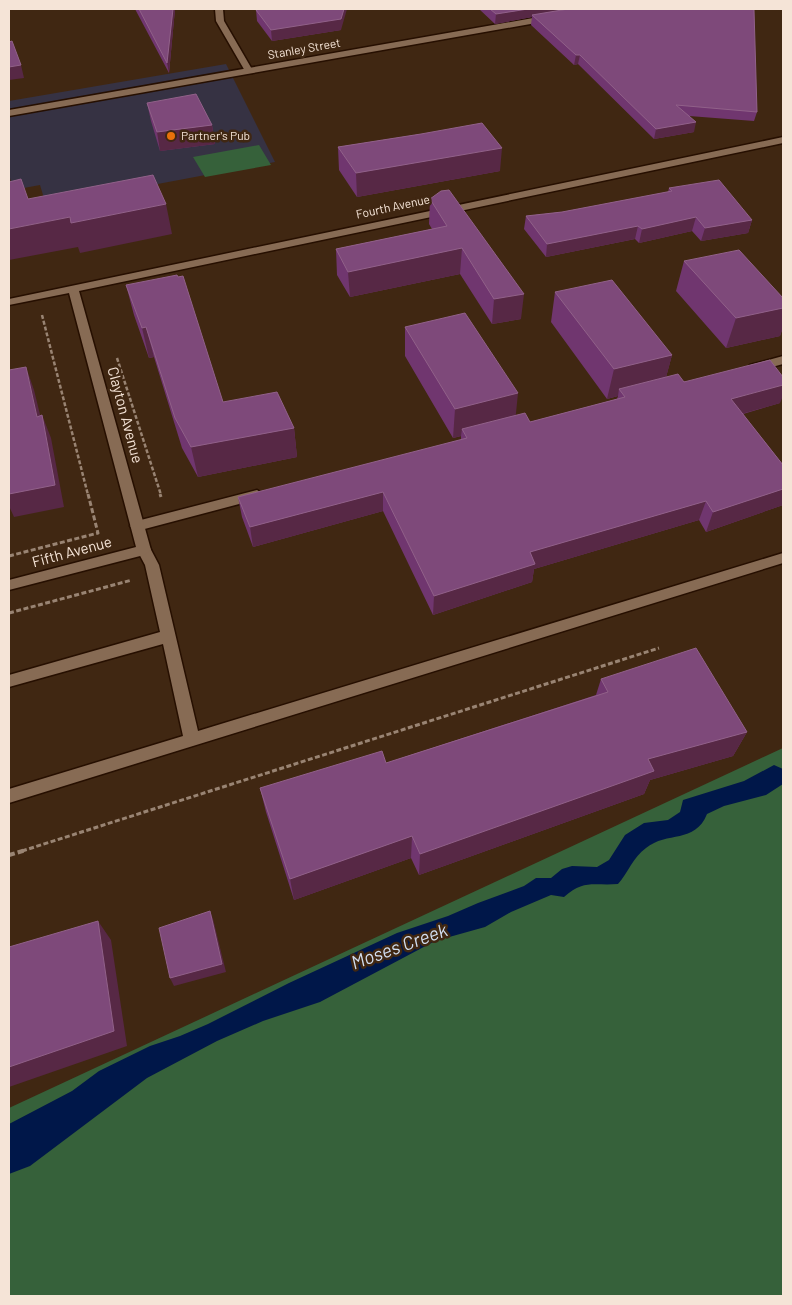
<svg xmlns="http://www.w3.org/2000/svg" width="792" height="1305" viewBox="0 0 792 1305" font-family="Barlow,sans-serif">
	<style>
		.commercial { fill: #363243 }
		.green { fill: #36613a }
		.water { fill: #001749 }
		.lines { fill: none; stroke-linecap: round; stroke-linejoin: round }
		.lane-casing { stroke: #260f00; stroke-width: 3 }
		.street-casing { stroke: #260f00; stroke-width: 3 }
		.secondary-casing { stroke: #260f00; stroke-width: 3 }
		.path-far2 { stroke: #998473; stroke-width: 2.5; stroke-dasharray: 4 2; stroke-linecap: butt }
		.path-far1 { stroke: #998473; stroke-width: 3; stroke-dasharray: 5 2.5; stroke-linecap: butt }
		.path { stroke: #998473; stroke-width: 4; stroke-dasharray: 6 3; stroke-linecap: butt }
		.lane { fill: #876b54; fill-rule: evenodd }
		.street { fill: #876b54; fill-rule: evenodd }
		.secondary { fill: #876b54; fill-rule: evenodd }
		.wall { fill: #70366f }
		.shaded-wall { fill: #572845 }
		.building { fill: #7e497a; stroke: #916189 }
		.food-dot { fill: #e8710a; stroke: #402712; stroke-width: 2 }
		.labels { text-anchor: middle; stroke-width: 5; stroke-linejoin: round; paint-order: stroke }
		.far-street-label { font-size: 12px; fill: #f5e4d7; stroke: #402712 }
		.far-poi-label { font-size: 12px; fill: #f5e4d7; stroke: #402712; text-anchor: start }
		.street-label { font-size: 15px; fill: #f5e4d7; stroke: #402712 }
		.near-water-label { font-size: 19px; font-style: italic; fill: #d1def1; stroke: #402712 }
	</style>
	<rect width="100%" height="100%" fill="#402712"/>
	<!-- commercial -->
	<path class="commercial" d="M226,64L275,162L46,205L40,185L13,190L9,174V101Z"/>
	<!-- green -->
	<path class="green" d="M259,145L271,165L205,177L193,157Z
		M783,748V1296H9V1108Z"/>
	<!-- water -->
	<path class="water" d="M774,765L783,769V784L766,795L724,806L707,814C695,844 667,831 646,848C633,857 628,873 618,884C593,886 584,879 564,897L551,895L511,912L485,927L435,941L320,1002L263,1021L217,1041L147,1078L30,1166L9,1174V1124L72,1091L99,1071L150,1046L180,1036L208,1024L289,983L397,933L448,916L478,903L524,886L536,878H551L562,869L572,866L597,867L609,860L625,835L644,823L668,820L680,812L683,800L744,781Z"/>
	<g class="lines">
		<!-- lane casing -->
		<g class="lane-casing">
			<path id="lane" d="M783,356V364L754,372L748,368L750,365Z
				M257,490L264,495L262,498L137,531L130,526L137,521Z
				M144,545L149,546L159,565L198,731L783,553V563L9,803V789L183,736L163,644L9,687V675L160,632L145,565L137,550Z"/>
		</g>
		<!-- street casing -->
		<g class="street-casing">
			<path id="street" d="M215,9H223L224,21L253,71L252,73L245,71L216,21Z
				M783,137V143L79,291L151,550L144,555L9,590V580L136,547L69,293L9,305V299Z"/>
		</g>
		<!-- secondary casing -->
		<g class="secondary-casing">
			<path id="secondary" d="M550,15L554,18L553,20L9,116V110Z"/>
		</g>
		<!-- path-far2 -->
		<path class="path-far2" d="M42,315L88,495
			M117,358L161,495"/>
		<!-- path-far1 -->
		<path class="path-far1" d="M160,494L161,497
			M9,556L98,533L88,494
			M9,613L132,580
			M22,851L659,648"/>
		<!-- path -->
		<path class="path" d="M9,855L26,850"/>
		<!-- lane -->
		<use href="#lane" class="lane"/>
		<!-- street -->
		<use href="#street" class="street"/>
		<!-- secondary -->
		<use href="#secondary" class="secondary"/>
	</g>
	<!-- wall -->
	<path class="wall" d="M135,9H175L169,73Z
		M479,9H753L757,112L754,121L689,116L694,132L654,139L578,64L574,65L531,25L532,17L495,24Z
		M256,10L341,30L272,41L257,21Z
		M147,103L212,125L215,144L160,151L151,121Z
		M421,134L500,171L357,197L339,170L338,147Z
		M669,188L752,220L748,233L701,241L692,231L639,243L635,239L546,257L524,229L526,216L562,212L668,192Z
		M430,199L521,319L492,324L460,274L350,297L337,275L336,249L432,229L429,224Z
		M684,261L783,298V327L780,336L726,348L676,291Z
		M126,285L223,402L294,428L297,457L198,477L182,448L154,357L149,358L134,315Z
		M555,292L672,355L666,377L780,403L743,414L783,465V505L706,532L699,520L534,569L532,582L433,615L383,511L253,547L242,517L238,497L461,440V436L453,438L405,356V327L516,416L530,422L617,399L618,396L607,399L551,322Z
		M601,679L747,732L733,756L650,780L644,794L419,875L411,858L294,900L266,812L260,788L386,763L596,695Z"/>
	<!-- shaded-wall -->
	<path class="shaded-wall" d="M173,9H175L169,73L167,63Z
		M344,9H347L341,30L272,41L271,30Z
		M528,9H580L532,15V17L495,24L496,14Z
		M576,55H580L578,64L574,65Z
		M21,65L24,78L9,80V67Z
		M696,122L694,132L654,139L656,129Z
		M212,125L215,144L160,151L157,132Z
		M502,148L500,171L357,197L356,173Z
		M166,204L172,234L80,253L78,247L9,260V229L70,217Z
		M696,217L692,231L639,243L642,229Z
		M752,220L748,233L701,241L705,228Z
		M638,226L635,239L546,257L547,244Z
		M462,248L460,274L350,297L348,272Z
		M524,294L521,319L492,324L494,299Z
		M783,308V327L780,336L726,348L736,318Z
		M146,327L154,357L149,358L142,328Z
		M672,355L664,385L619,389L618,396L607,399L614,369Z
		M26,367L34,390L46,439L37,417Z
		M783,385V396L780,403L724,419L731,399Z
		M518,393L515,423L462,429L461,436L453,438L455,409Z
		M42,415L51,438L64,507L14,517L9,506V494Z
		M294,428L297,457L198,477L191,447Z
		M783,489V505L706,532L713,512Z
		M383,492V511L253,547L250,527Z
		M706,501L699,520L534,569L532,582L433,615L434,596L530,552Z
		M747,732L733,756L650,780L644,794L419,875L420,854L648,759Z
		M412,836L411,858L294,900L290,879Z
		M210,911L213,919L226,972L174,986L170,978Z
		M98,921L111,940L127,1046L9,1087V1067Z"/>
	<!-- building -->
	<path class="building" d="M139,9H173L167,63Z
		M256,9H344L341,19L271,30L256,10Z
		M490,9H528L496,14Z
		M568,9H753L754,10L757,112L676,105L696,122L656,129L580,55H576L532,15Z
		M12,41L21,65L9,67V42Z
		M196,94L212,125L157,132L147,103Z
		M482,123L502,148L356,173L338,147L421,134Z
		M153,175L166,204L71,223L70,217L9,229V182L21,179L28,199Z
		M719,180L752,220L705,228L696,217L642,229L638,226L547,244L526,216L562,212L672,191L669,188Z
		M449,190L524,294L494,299L462,248L348,272L336,249L447,226L430,199L441,191Z
		M739,250L783,298V308L736,318L684,261Z
		M177,275L178,277L183,276L223,402L277,392L294,428L191,447L175,418L146,327L142,328L126,285Z
		M612,280L672,355L614,369L555,292Z
		M465,313L518,393L455,409L405,327Z
		M770,360L783,377V385L731,399L783,465V489L713,512L706,501L530,552L535,564L434,596L383,492L250,527L238,497L467,438L462,429L525,413L530,422L625,397L619,389L678,374L684,382Z
		M26,367L37,417L42,415L55,485L9,494V370Z
		M696,648L747,732L648,759L654,771L420,854L412,836L290,879L260,788L382,751L386,763L608,692L601,679Z
		M210,911L222,964L170,978L159,928Z
		M98,921L114,1031L9,1067V947Z"/>
	<!-- markers -->
	<circle class="food-dot" cx="171" cy="136" r="5"/>
	<g class="labels">
		<!-- far-street labels -->
		<g class="far-street-label">
			<text transform="translate(304 49) rotate(-10)" y="4">Stanley Street</text>
			<text transform="translate(393 207) rotate(-12)" y="4">Fourth Avenue</text>
		</g>
		<!-- far-poi labels -->
		<g class="far-poi-label">
			<text x="181" y="140">Partner's Pub</text>
		</g>
		<!-- street labels -->
		<g class="street-label">
			<text transform="translate(125 415) rotate(75)" y="5">Clayton Avenue</text>
			<text transform="translate(72 552) rotate(-15)" y="5">Fifth Avenue</text>
		</g>
		<!-- near-water labels -->
		<g class="near-water-label">
			<text transform="translate(399 946) rotate(-20)" y="7">Moses Creek</text>
		</g>
	</g>
	<!-- border -->
	<rect width="792" height="1305" fill="none" stroke="#f5e4d7" stroke-width="20"/>
</svg>
